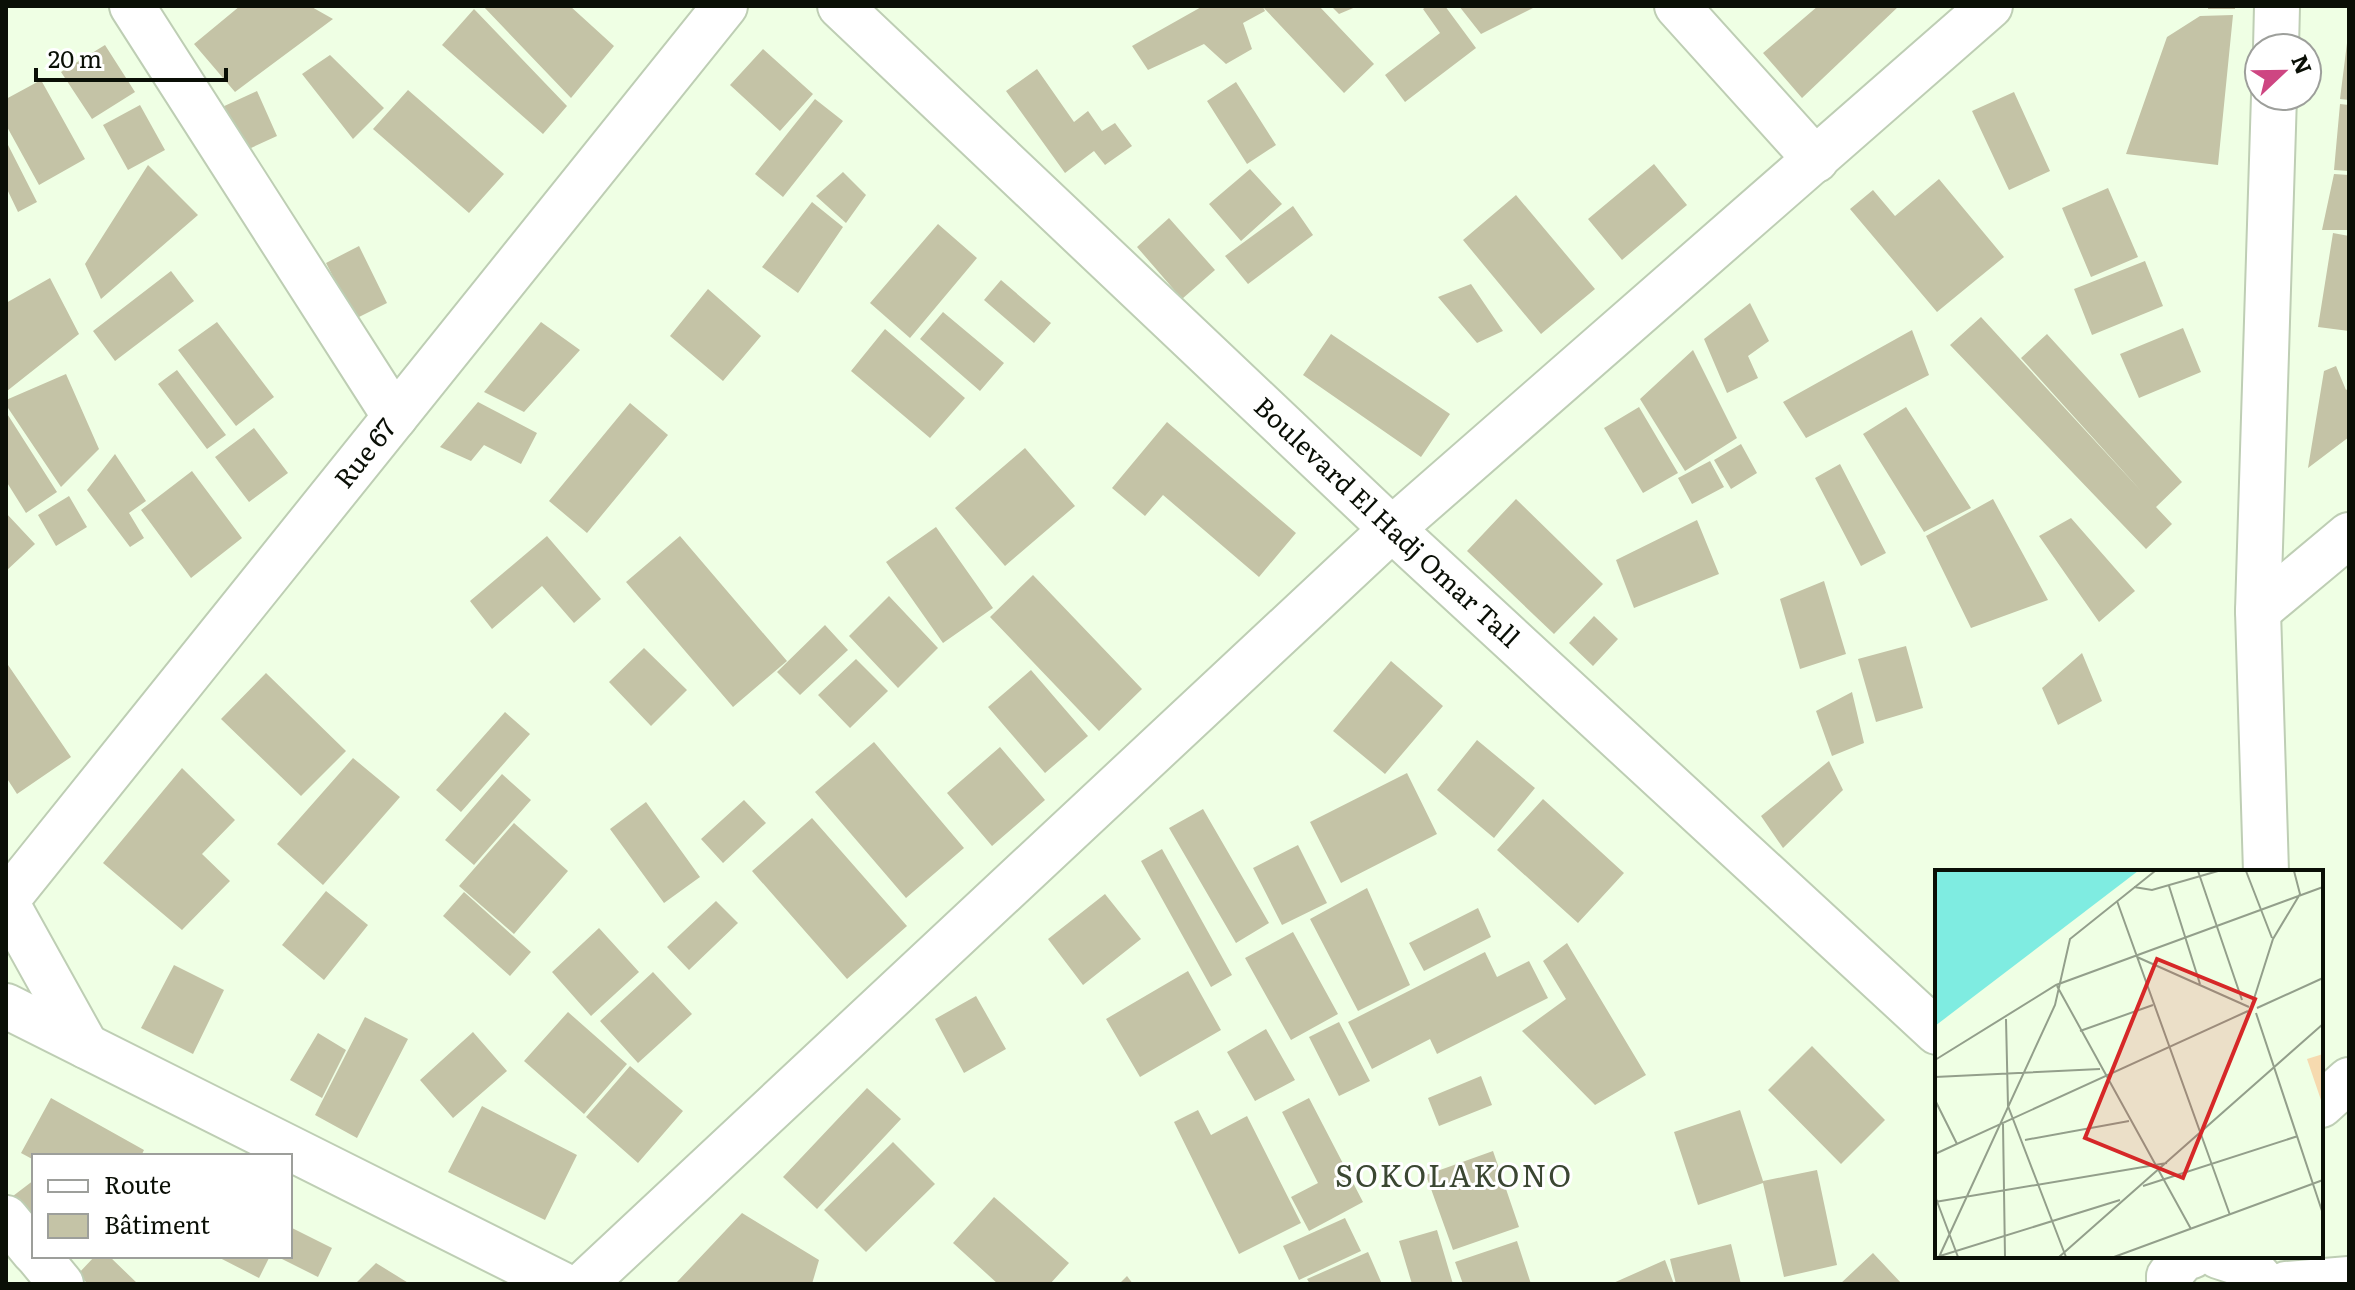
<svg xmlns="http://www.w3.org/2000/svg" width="2355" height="1290" viewBox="0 0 2355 1290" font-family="Literata,serif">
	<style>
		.building { fill: #c4c3a6 }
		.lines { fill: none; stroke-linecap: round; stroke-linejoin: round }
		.minor-casing { stroke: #beceb4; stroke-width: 48 }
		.minor { stroke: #fff; stroke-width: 44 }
		.labels { text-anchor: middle; stroke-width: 6; stroke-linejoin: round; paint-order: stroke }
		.street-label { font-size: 26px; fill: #0a0f06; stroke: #fff }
		.quarter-label { font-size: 30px; letter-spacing: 2px; fill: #3b4732; stroke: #fff }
		.inset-road { fill: none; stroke: #939f8b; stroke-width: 2 }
		.view { fill: #d62828; fill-opacity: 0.15; stroke: #d62828; stroke-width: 4 }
		.inset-edge { fill: none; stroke: #0a0f06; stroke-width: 4 }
	</style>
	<rect width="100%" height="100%" fill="#efffe4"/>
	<!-- building -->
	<path class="building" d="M240,6H310L333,19L235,92L194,44Z
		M483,6H570L614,46L571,98Z
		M1203,6H1319L1374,64L1344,93L1263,7L1265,11L1243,23L1252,49L1226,64L1204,44L1148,70L1132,46Z
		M1331,6H1358L1339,14Z
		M1427,6H1445L1476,48L1405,102L1385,75L1440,33L1423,9Z
		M1459,6H1537L1481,34Z
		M1818,6H1899L1802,98L1763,53Z
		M2208,6H2235V9H2208Z
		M474,9L567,106L543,134L442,45Z
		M2233,15L2218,165L2126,154L2167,37L2200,16Z
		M2347,43H2349V100L2340,99Z
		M105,45L135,92L92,119L61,72Z
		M763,49L813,94L780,131L730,85Z
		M330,55L384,108L353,139L302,74Z
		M1037,69L1074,122L1088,111L1102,131L1115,123L1132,146L1105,165L1094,151L1065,173L1006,91Z
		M41,80L85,159L39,185L6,125V99Z
		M1236,82L1276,145L1247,164L1207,101Z
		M408,90L504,174L469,213L373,129Z
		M257,91L277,136L240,153L220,108Z
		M2014,92L2050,171L2009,190L1972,111Z
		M815,99L843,121L783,197L755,174Z
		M2340,104L2349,105V171L2334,170Z
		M140,105L165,150L128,170L103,125Z
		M6,141L37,202L18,212L6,187Z
		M1654,164L1687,205L1622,260L1588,219Z
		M148,165L198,215L101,299L85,264Z
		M1250,169L1282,204L1241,241L1209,204Z
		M843,172L866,195L846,223L816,196Z
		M2334,174L2349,175V230H2322Z
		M1939,179L2004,257L1937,312L1850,209L1873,190L1895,216Z
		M2108,188L2138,257L2091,277L2062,208Z
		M1516,195L1595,289L1541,334L1463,240Z
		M812,202L843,227L798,293L762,267Z
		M1293,206L1313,235L1248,284L1225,256Z
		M1169,218L1215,270L1182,299L1137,247Z
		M938,224L977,258L910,338L870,303Z
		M2333,233L2349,236V331L2318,327Z
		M359,246L387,303L355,319L326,263Z
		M2145,261L2163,306L2092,335L2074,289Z
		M171,271L194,301L115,361L93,331Z
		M50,278L79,334L7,391L6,303Z
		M1001,280L1051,323L1034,343L984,300Z
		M1471,284L1503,331L1477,343L1438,297Z
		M708,289L761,336L723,381L670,336Z
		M1750,303L1769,341L1748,356L1758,378L1727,393L1704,339Z
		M943,312L1004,363L980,391L920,339Z
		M1981,317L2142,492L2021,358L2047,334L2182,482L2156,507L2172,524L2146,549L1950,345Z
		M217,322L274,397L236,426L178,350Z
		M541,322L580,350L524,412L484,392Z
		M2183,328L2201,372L2139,398L2120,354Z
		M885,329L965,398L930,438L851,371Z
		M1912,330L1929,375L1806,438L1783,402Z
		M1331,334L1450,414L1421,457L1303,375Z
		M1693,350L1737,438L1685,471L1640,399Z
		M2336,366L2346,390L2349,388V437L2308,468L2324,371Z
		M177,370L226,435L207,449L158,384Z
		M66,374L99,449L61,487L6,405V400Z
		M478,402L537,433L521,464L484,445L471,461L440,447Z
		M630,403L668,435L587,533L549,501Z
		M1639,407L1678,473L1643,493L1604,428Z
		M1906,407L1971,508L1924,532L1863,434Z
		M6,412L57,492L26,513L6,481Z
		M1167,422L1296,533L1259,577L1163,495L1145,516L1112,488Z
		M254,428L288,473L249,502L215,457Z
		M1741,444L1757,473L1731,489L1714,460Z
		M1025,448L1075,506L1005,566L955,508Z
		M115,454L146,501L129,513L144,538L130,547L87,490Z
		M1710,461L1724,487L1692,504L1678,478Z
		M1840,464L1886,553L1861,566L1815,478Z
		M192,471L242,538L191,578L141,510Z
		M69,496L87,527L56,546L38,515Z
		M1516,499L1603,584L1554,634L1467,551Z
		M1993,499L2048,600L1971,628L1926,536Z
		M6,513L35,544L6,571Z
		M2071,518L2135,591L2099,622L2039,536Z
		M1697,520L1719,574L1634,608L1616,560Z
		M936,527L993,608L943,643L886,562Z
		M547,536L601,599L574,623L542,586L492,629L470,601Z
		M680,536L787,661L733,707L626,582Z
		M1033,575L1142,689L1099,731L990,617Z
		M1824,581L1846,654L1800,669L1780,599Z
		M889,596L938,648L898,688L849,636Z
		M1594,616L1618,639L1593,666L1569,643Z
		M825,625L848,650L800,695L777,672Z
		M1906,646L1923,708L1876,722L1858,659Z
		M644,648L687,690L651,726L609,682Z
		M2082,653L2102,701L2058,725L2042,688Z
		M856,659L888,691L850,728L818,695Z
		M1391,661L1443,706L1385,774L1333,731Z
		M6,662L71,757L17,794L6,777Z
		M1031,670L1088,736L1045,773L988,707Z
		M266,673L346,751L301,796L221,719Z
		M1852,692L1864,743L1832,756L1816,711Z
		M505,712L530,734L461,812L436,790Z
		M1477,740L1535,788L1494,838L1437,790Z
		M874,742L964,848L906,898L815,792Z
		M1000,747L1045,800L992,846L947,793Z
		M353,758L400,797L323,885L277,844Z
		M1829,761L1843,790L1783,848L1761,816Z
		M182,768L235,820L202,854L230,881L182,930L103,863Z
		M1407,773L1437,834L1341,883L1310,822Z
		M502,774L531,800L474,865L445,840Z
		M1543,799L1624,873L1578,923L1497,850Z
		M744,800L766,823L723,863L701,839Z
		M646,802L700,877L664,903L610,829Z
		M1203,809L1269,923L1236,943L1169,828Z
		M812,818L907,926L847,979L752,871Z
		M514,823L568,871L514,934L459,886Z
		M1298,845L1327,903L1282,925L1253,868Z
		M1162,849L1232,975L1211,987L1141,861Z
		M1367,888L1410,985L1358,1011L1310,919Z
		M326,891L368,925L324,980L282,945Z
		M464,892L531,952L510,976L443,916Z
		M1105,894L1141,939L1083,985L1048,939Z
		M716,901L738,923L689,970L667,947Z
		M1478,908L1491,937L1424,971L1409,943Z
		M599,928L639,972L591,1016L552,972Z
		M1293,932L1338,1014L1291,1040L1245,958Z
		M1567,943L1646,1075L1595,1105L1522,1031L1566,999L1543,961Z
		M1485,952L1497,977L1529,961L1548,998L1437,1054L1430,1039L1372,1069L1348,1022Z
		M174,965L224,990L193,1054L141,1028Z
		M1188,971L1221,1030L1140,1077L1106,1019Z
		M653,972L692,1014L638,1063L600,1021Z
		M976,996L1006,1049L964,1073L935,1019Z
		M568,1012L627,1064L584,1114L524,1061Z
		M365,1017L408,1039L357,1138L315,1115Z
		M1339,1022L1370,1081L1339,1096L1309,1037Z
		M1266,1029L1295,1080L1255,1101L1227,1052Z
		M473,1032L507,1071L453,1118L420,1080Z
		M318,1033L346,1050L322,1098L290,1080Z
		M1812,1046L1885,1120L1841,1164L1768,1090Z
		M630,1066L683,1111L638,1163L586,1117Z
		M1481,1076L1492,1105L1439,1126L1428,1098Z
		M867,1088L901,1119L817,1209L783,1177Z
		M51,1098L144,1150L141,1156H34V1160L21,1153Z
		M1309,1098L1363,1202L1309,1231L1291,1197L1318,1183L1282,1112Z
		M482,1106L577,1155L545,1220L448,1172Z
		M1198,1110L1211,1135L1247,1116L1301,1223L1239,1254L1174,1122Z
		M1740,1110L1763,1181L1817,1170L1837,1265L1784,1277L1763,1183L1698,1205L1674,1132Z
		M893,1142L935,1184L866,1252L824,1210Z
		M1493,1151L1519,1227L1453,1250L1426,1175Z
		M34,1180V1219L13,1196Z
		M994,1197L1069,1263L1050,1284H998L953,1243Z
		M742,1213L819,1260L812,1284H682L677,1282Z
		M1345,1218L1361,1251L1299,1280L1283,1246Z
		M290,1227L332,1248L318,1277L276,1256H290Z
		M1437,1230L1453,1284H1412L1399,1241Z
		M1517,1241L1531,1284H1463L1455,1262Z
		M1731,1244L1741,1284H1676L1670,1259Z
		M1368,1252L1382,1284H1310L1307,1279Z
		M1873,1253L1902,1284H1840Z
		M95,1256H109L138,1284H88L78,1274Z
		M216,1256H270L259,1278Z
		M1665,1260L1674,1284H1611Z
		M376,1263L410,1284H355Z
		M1127,1276L1133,1284H1119Z"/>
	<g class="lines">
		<!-- minor casing -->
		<g class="minor-casing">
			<g id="minor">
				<path d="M132,6L395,417"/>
				<path id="s1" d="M840,6L1392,529L1937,1032"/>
				<path d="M1677,6L1816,160"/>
				<path d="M2276,48L2277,6"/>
				<path d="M2258,611L2349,535"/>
				<path d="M2266,872L2258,611L2274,96"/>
				<path id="s2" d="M6,901L725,6"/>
				<path d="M6,902L86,1046"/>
				<path d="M6,1006L561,1284"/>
				<path d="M2321,1105L2349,1080"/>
				<path d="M6,1218L34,1252"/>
				<path d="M38,1256L61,1284"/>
				<path d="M2218,1256L2249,1266L2265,1284"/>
				<path d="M584,1284L1392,529L1990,6"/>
				<path d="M2169,1284V1276L2183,1259L2192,1256"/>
				<path d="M2286,1284L2349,1279"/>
			</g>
		</g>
		<!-- minor -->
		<use href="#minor" class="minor"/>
	</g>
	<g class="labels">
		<!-- street labels -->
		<g class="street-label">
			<text dy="9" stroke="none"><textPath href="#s2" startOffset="574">Rue 67</textPath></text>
			<text dy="9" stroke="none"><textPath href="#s1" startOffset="752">Boulevard El Hadj Omar Tall</textPath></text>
		</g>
		<!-- quarter labels -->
		<g class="quarter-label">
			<text x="1454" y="1187">SOKOLAKONO</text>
		</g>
	</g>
	<!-- overview -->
	<g transform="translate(1935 870)">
		<rect width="388" height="388" fill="#efffe4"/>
		<path d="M388,184V236L372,189Z" fill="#f6daaf"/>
		<path d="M0,1H203L0,156Z" fill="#7fece1"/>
		<path class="inset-road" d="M263,1L307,130M311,1L337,68M234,16L265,114M199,17L217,20L283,1M182,31L295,345M202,87L314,137M122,116L256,359M317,135L338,69L365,24L359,1M322,138L388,108M321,143L388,344M71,149L73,236L131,387M145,161L218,135M0,190L121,115L388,17M0,207L165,199M0,230L22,274M68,254L70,387M90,270L194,251M0,284L313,141M208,316L363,266M0,326L23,387M0,332L232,293M5,386L185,330M4,387L120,135L135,69L220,1M124,387L388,154M179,387L388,310"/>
		<path class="view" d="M222,89L320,129L248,308L150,268Z"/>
		<rect width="388" height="388" class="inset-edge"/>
	</g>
	<!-- border -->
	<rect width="2355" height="1290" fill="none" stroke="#0a0f06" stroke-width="16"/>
	<!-- legend -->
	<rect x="32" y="1154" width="260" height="104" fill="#ffffff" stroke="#9d9f9b" stroke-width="2"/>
	<rect x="48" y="1180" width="40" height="12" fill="#ffffff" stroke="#9d9f9b" stroke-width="2"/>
	<text x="104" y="1194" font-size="24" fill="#0a0f06">Route</text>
	<rect x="48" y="1214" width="40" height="24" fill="#c4c3a6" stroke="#9d9f9b" stroke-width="2"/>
	<text x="104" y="1234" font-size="24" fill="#0a0f06">Bâtiment</text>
	<!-- north arrow -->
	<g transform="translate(2283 72) rotate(68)"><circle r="38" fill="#ffffff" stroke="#9d9f9b" stroke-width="2"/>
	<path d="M0-6L14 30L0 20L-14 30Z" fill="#ce4682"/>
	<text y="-12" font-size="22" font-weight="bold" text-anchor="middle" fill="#0a0f06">N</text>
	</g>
	<!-- scale -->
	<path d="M36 68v12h190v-12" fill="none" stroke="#0a0f06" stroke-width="4"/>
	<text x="48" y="68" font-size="24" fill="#0a0f06" stroke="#ffffff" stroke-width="6" paint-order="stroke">20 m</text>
</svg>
